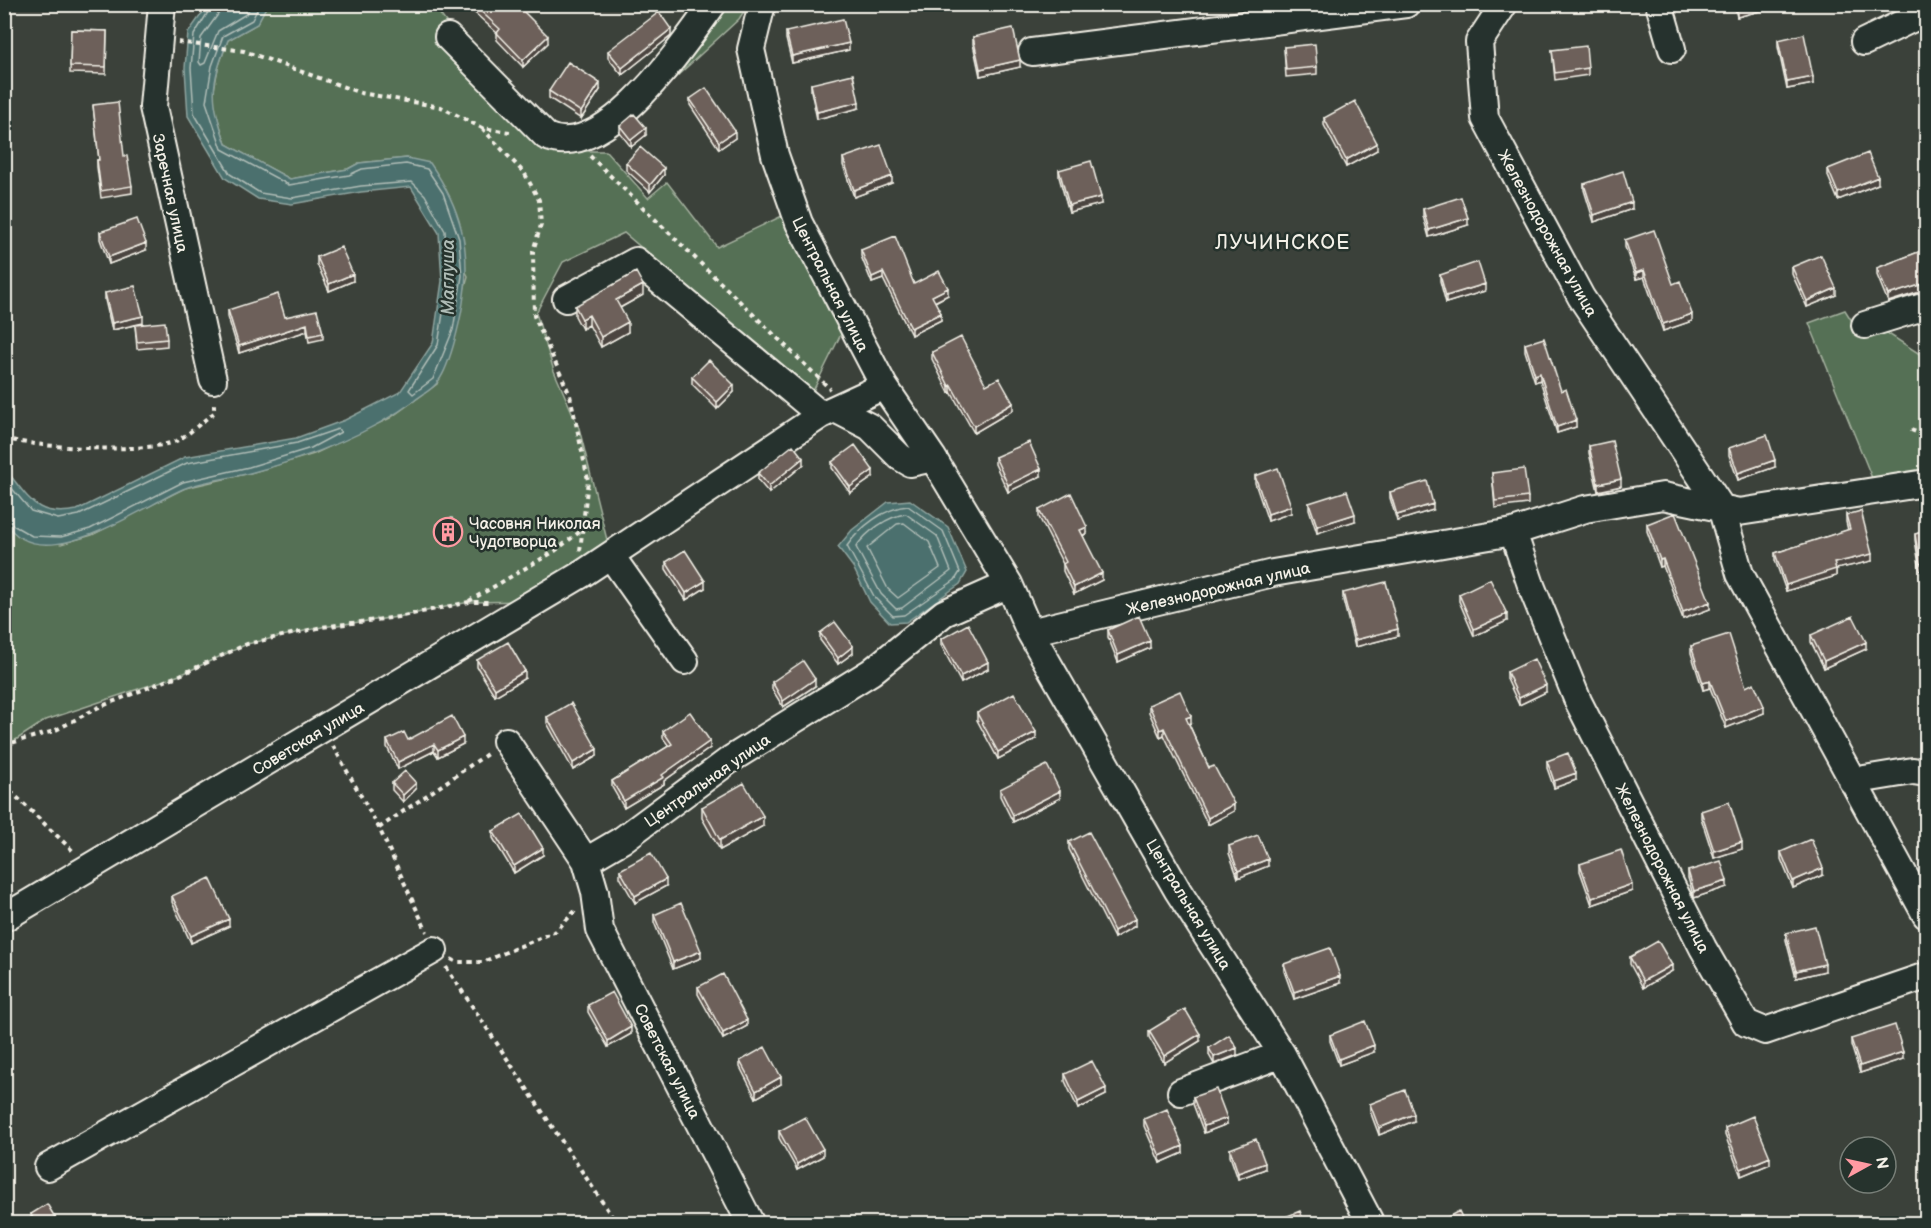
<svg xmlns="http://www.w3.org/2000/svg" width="1931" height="1228" viewBox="0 0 1931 1228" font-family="'Balsamiq Sans',sans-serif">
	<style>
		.green { fill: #556f55; stroke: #a4b09e; stroke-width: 1.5 }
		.water { fill: #4b706e; stroke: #8fa49f; stroke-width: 1.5 }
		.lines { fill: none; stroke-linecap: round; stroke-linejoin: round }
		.shore { stroke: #b0bdb7; stroke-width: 1.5 }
		.minor-casing { stroke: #f4f1e8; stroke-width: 30 }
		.path { stroke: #f4f1e8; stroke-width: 4; stroke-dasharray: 4.5 4.5; stroke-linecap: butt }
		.minor { stroke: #26332d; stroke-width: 26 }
		.wall { fill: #5e534d; stroke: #f4f1e8; stroke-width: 1.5 }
		.shaded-wall { fill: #4c443f; stroke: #f4f1e8; stroke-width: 1.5 }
		.building { fill: #6d615a; stroke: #f4f1e8; stroke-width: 1.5 }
		.labels { text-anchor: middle; stroke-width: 5; stroke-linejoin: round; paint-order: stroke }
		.street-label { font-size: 16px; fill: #f4f1e8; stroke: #26332d }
		.poi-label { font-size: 16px; fill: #f4f1e8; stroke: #26332d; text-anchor: start }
		.water-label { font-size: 18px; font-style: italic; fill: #b0bdb7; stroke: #26332d }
		.quarter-label { font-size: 20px; letter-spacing: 1.5px; fill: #f4f1e8; stroke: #26332d }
	</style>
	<rect width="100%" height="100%" fill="#3b413a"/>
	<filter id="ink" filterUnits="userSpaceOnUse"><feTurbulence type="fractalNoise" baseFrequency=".0167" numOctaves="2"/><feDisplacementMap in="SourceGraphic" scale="12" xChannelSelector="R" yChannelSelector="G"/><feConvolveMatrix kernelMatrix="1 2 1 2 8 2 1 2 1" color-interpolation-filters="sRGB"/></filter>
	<g filter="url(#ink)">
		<!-- green -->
		<path class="green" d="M267,5H433L449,26L576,151H606L648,198L667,182L717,247L782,216L842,332L812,393L624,233L563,262L536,313L554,371L579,428L611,556L537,601L469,602L398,617L322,627L247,644L180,675L46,720L5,747L4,521L8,527L61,544L92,535L185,488L250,473L314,454L390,418L437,384L468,276L407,158L359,163L348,169L290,179L226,144L212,101L218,68L228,40L257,24Z
			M714,5H748L739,19L613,135L678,60Z
			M1845,310L1860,334L1884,331L1926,358V473L1874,483L1809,323Z"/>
		<!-- water -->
		<path class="water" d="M208,5H267L257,24L228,40C210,87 210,97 226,144L290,179L348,169L359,163L407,158L430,163C461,208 472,249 463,303C460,322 449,371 436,384C430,391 421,395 414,401C366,436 307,458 250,473C228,479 204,480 183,489C143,506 39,582 5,521V472L10,475C32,503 39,517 77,510L185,457L296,438L345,420L400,392L433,343L442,281L439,233L411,187L361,192L292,204L258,199L225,178L188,116L185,68L188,33Z
			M910,500L948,527L967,572L960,584L906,622L890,623L870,602L853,567L838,547L852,530L888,502Z"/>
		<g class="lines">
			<!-- shore -->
			<path class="shore" d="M213,4L194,35L191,68L194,113L230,174L260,193L292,198L361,186L412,182L425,195L445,231L448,281L438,345L409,390L413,394L433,379L453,330L462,276L459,239L443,193L427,169L406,164L362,169L349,175L289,185L222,149L206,102L212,66L223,36L252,20L260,4
				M220,4L219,13L201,38L199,62L201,65L205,63L218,31L246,14L252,4
				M4,479L31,511L58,519L79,515L187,463L297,443L338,429L341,432L311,448L249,467L183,482L90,529L61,537L32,536L4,520
				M908,506L943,531L960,572L955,580L904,615L893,616L875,598L847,546C860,527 884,508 908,506Z
				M906,514L937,536L951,571L902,608L896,609L881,594L856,547C866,532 888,516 906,514Z
				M904,523L929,542L940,568L898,598L888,589L867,548L897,524Z"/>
			<!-- minor casing -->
			<g class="minor-casing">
				<path id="minor" d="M162,4L153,107L213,380
					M762,4L751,49L775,155L799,223L884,386L933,458L1009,584L1030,632L1178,891L1282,1054L1371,1224
					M1504,4L1479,42L1485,118L1581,297L1721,507L1740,574L1926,915
					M1659,4L1672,49
					M448,37L546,136C604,164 683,45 713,4
					M1864,42L1926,12
					M1032,52L1406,4
					M566,299L636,261L821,415
					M1865,325L1926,306
					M837,410L870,427L900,457L910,463L933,458
					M1513,532L1532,588L1578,701L1633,810L1703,948L1746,1023L1765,1031L1926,976
					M611,556L685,661
					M1030,632L1273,573L1513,532L1585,509L1663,496L1739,512L1926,483
					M506,741L586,861L595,892L600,930L751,1224
					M1852,781L1913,771L1926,773
					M586,861L622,840L731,759L871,672L944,613L1009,584
					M4,918L582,574L821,415L884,386
					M1181,1092L1282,1054
					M48,1167L434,950"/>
			</g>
			<!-- path -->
			<path class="path" d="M178,42L244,51L361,93L441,107L482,128L510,132
				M482,128L525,174L539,200L541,225L533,251L534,316L570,395L588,480L580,551
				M590,156L830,389
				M1911,430L1926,436
				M4,438C35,448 147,454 176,441C189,435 202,421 214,413V400
				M469,601L555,551L582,530
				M4,745L54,731L97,708L180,675L247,644L322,627L398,617L469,602H491
				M333,746L379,828L427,932
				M4,785L75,853
				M379,828L490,752
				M451,959L457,962H483L556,931L575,911
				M446,967L617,1224"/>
			<!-- minor -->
			<use href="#minor" class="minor"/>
		</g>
		<!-- wall -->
		<path class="wall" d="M465,4H511L548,43L523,67L497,40V33Z
			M1734,4H1775V7L1737,17Z
			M71,30L107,31L106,74L70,73Z
			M786,32L849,50L792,63L786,39Z
			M671,36L622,75L608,58V51Z
			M973,37L1020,67L980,76L973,44Z
			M1778,40L1813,84L1787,89L1778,47Z
			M1284,47L1317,67V74L1286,77Z
			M1552,50L1588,68V75L1555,80Z
			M811,84L859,108L817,119L811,91Z
			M600,90L581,119L549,98V91Z
			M690,99L735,138L719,149L690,105Z
			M93,105L132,186V193L101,198L97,167V160H99Z
			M1324,118L1377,150L1346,167L1324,125Z
			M620,126L646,135L631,147L620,133Z
			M843,158L892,183L854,197L843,165Z
			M626,163L664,175L650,192L626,170Z
			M1828,169L1878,184L1838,200L1828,176Z
			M1059,170L1101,204L1069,212L1059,177Z
			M1584,184L1632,209L1594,222L1584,190Z
			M1423,209L1468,225L1429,237L1423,216Z
			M100,232L146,250L109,264L100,239Z
			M1625,240L1692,321L1663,331L1644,277L1636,279L1625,247Z
			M1926,249L1888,302L1877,275V268Z
			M861,250L914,284L948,295L935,302L941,320L911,335L883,279L872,283L861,256Z
			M317,257L353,281L329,291L317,264Z
			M1792,267L1836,295L1807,307L1792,274Z
			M1440,275L1485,291L1446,303L1440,281Z
			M105,293L143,323L112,330L105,300Z
			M643,295L620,308L628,332L601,347L589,325L582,329L575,316V306Z
			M228,310L285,317L323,333V339L309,342L307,331L239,353L228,317Z
			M135,325L167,339V346L137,349Z
			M1525,344L1561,391L1576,427L1557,433L1540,380L1535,382L1525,351Z
			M932,352L986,385L1013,410L974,433L951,392L949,393L932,359Z
			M692,377L734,392L717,409L692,384Z
			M1589,446L1621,486L1598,491L1589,453Z
			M1729,448L1775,467L1738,480L1729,455Z
			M995,457L1041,476L1008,492L995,464Z
			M832,462L873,477L850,493L832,468Z
			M803,465L769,493L758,480V473Z
			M1492,473L1528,497V504L1495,508Z
			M1255,476L1291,513L1268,521L1255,483Z
			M1390,492L1433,510L1397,521L1390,498Z
			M1309,503L1355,521L1317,533L1309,509Z
			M1039,510L1087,533L1083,536L1102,580L1074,594L1063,571V564L1039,517Z
			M1846,515L1872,561L1836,569V576L1786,591L1775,560V553L1848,530L1846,522Z
			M437,524L459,536L444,542L437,528Z
			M1647,524L1710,609L1683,619L1663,566L1660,567L1647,531Z
			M1926,531V570L1920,571L1915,540V534Z
			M666,562L705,588L686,600L666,569Z
			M1343,593L1398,636L1355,647L1343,600Z
			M1459,594L1507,621L1474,636L1459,601Z
			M1108,630L1150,648L1118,662L1108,637Z
			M820,633L853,653L838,664L820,640Z
			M1811,635L1866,649L1824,668L1811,642Z
			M941,639L988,669L961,683L941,645Z
			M1691,646L1746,687L1764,713L1726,728L1710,688L1703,690L1691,653Z
			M477,660L525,678L495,696L477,667Z
			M1507,672L1546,692L1519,705L1507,679Z
			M772,682L815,686L783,707L772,689Z
			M1149,705L1191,723L1189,724L1209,768L1234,811L1208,825L1164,735L1160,737L1149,712Z
			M977,713L1036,739L998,759L977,720Z
			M547,717L597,756L573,770L547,723Z
			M663,731L710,748L664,781V784L624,808L612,787V781L669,746L663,738Z
			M387,740H408L463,744L438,757L434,751L398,769L387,747Z
			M1547,761L1576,780L1554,788L1547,768Z
			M392,783L416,789L403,802L392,790Z
			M1000,789L1060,798L1013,822L1000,796Z
			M702,807L763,826L720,850L702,818Z
			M1701,811L1742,849L1714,858L1701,818Z
			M493,831L543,855L514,873L493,838Z
			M1069,842L1135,926L1114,938L1069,849Z
			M1229,846L1268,866L1238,878L1229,853Z
			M1781,852L1823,875L1793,888L1781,859Z
			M1580,864L1632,891L1592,905L1580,871Z
			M620,870L666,886L635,903L620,877Z
			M1688,871L1727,887L1694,898L1688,878Z
			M172,896L229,926L191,943L172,902Z
			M654,915L701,958L673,969L654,922Z
			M1786,933L1825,971L1796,978L1786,940Z
			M1630,957L1672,971L1643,988L1630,964Z
			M1284,964L1340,983L1294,999L1284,971Z
			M698,987L747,1026L723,1039L698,994Z
			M588,1005L631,1034L608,1047L588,1012Z
			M1149,1031L1200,1041L1164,1063L1149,1037Z
			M1330,1035L1374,1052L1339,1065L1330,1041Z
			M1851,1039L1903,1059L1860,1073L1851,1045Z
			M1209,1048L1237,1055L1214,1064L1209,1055Z
			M740,1061L781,1084L756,1098L740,1067Z
			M1065,1074L1106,1095L1078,1109L1065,1081Z
			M1193,1097L1227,1124L1204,1133L1193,1104Z
			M1370,1104L1414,1121L1379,1135L1370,1111Z
			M1144,1119L1183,1153L1160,1163L1144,1126Z
			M1725,1128L1770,1164L1741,1176L1725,1135Z
			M779,1131L823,1156L797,1170L779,1138Z
			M1230,1149L1265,1169L1238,1179L1230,1156Z
			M31,1214L59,1224H31Z"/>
		<!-- shaded-wall -->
		<path class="shaded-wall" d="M1759,4H1775V7L1737,17V10Z
			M671,29V36L622,75V68Z
			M548,36V43L523,67V60Z
			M849,43V50L792,63V56Z
			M1020,60V67L980,76V69Z
			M1813,77V84L1787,89V82Z
			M600,83V90L581,119V112Z
			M859,102V108L817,119V112Z
			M646,128V135L631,147V140Z
			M735,131V138L719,149V142Z
			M1377,143V150L1346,167V160Z
			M664,168V175L650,192V185Z
			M892,176V183L854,197V190Z
			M1878,177V184L1838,200V193Z
			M1101,197V204L1069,212V205Z
			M1632,202V209L1594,222V215Z
			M1468,218V225L1429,237V230Z
			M146,243V250L109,264V257Z
			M1644,270V277L1636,279V273Z
			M883,272V279L872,283V277Z
			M353,274V281L329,291V284Z
			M1926,283V290L1888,302V295Z
			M1485,284V291L1446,303V296Z
			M643,285V295L616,310V300Z
			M948,288V295L932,303V296Z
			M1836,288V295L1807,307V301Z
			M941,313V320L911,335V328Z
			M1692,314V321L1663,331V324Z
			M589,315V325L582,329V319Z
			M143,316V323L112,330V323Z
			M628,322V332L601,347V337Z
			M307,324V331L239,353V346Z
			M1540,373V380L1535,382V375Z
			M734,385V392L717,409V402Z
			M951,385V392L949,393V386Z
			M1013,403V410L974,433V426Z
			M1576,420V427L1557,433V427Z
			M803,458V465L769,493V486Z
			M1775,460V467L1738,480V473Z
			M1041,469V476L1008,492V485Z
			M873,470V477L850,493V487Z
			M1621,479V486L1598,491V484Z
			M1433,504V510L1397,521V515Z
			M1291,506V513L1268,521V514Z
			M1355,514V521L1317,533V526Z
			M1087,527V533L1080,537V530Z
			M459,532V536L444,542V539Z
			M1872,554V561L1836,569V576L1786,591V585L1834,563Z
			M1663,559V566L1660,567V560Z
			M1102,573V580L1074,594V587Z
			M705,581V588L686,600V593Z
			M1710,602V609L1683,619V612Z
			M1507,614V621L1474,636V629Z
			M1398,629V636L1355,647V640Z
			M1150,641V648L1118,662V655Z
			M1866,642V649L1824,668V661Z
			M853,646V653L838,664V658Z
			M988,662V669L961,683V676Z
			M525,671V678L495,696V689Z
			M815,679V686L783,707V701Z
			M1710,681V688L1703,690V683Z
			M1546,685V692L1519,705V698Z
			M1764,706V713L1726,728V721Z
			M1191,716V723L1186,725V718Z
			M1164,728V735L1160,737V730Z
			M1036,732V739L998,759V752Z
			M463,737V744L438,757V750Z
			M710,741V748L664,781V784L624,808V801Z
			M434,744V751L398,769V762Z
			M597,749V756L573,770V763Z
			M1576,773V780L1554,788V781Z
			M416,783V789L403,802V795Z
			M1060,791V798L1013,822V815Z
			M1234,804V811L1208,825V818Z
			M763,816V826L720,850V840Z
			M1742,842V849L1714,858V851Z
			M543,848V855L514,873V866Z
			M1268,859V866L1238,878V871Z
			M1823,868V875L1793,888V881Z
			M666,879V886L635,903V896Z
			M1727,881V887L1694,898V891Z
			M1632,884V891L1592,905V898Z
			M229,919V926L191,943V936Z
			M1135,919V926L1114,938V931Z
			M701,951V958L673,969V962Z
			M1825,964V971L1796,978V971Z
			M1672,965V971L1643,988V981Z
			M1340,976V983L1294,999V992Z
			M747,1020V1026L723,1039V1033Z
			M631,1027V1034L608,1047V1041Z
			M1200,1034V1041L1164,1063V1056Z
			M1374,1045V1052L1339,1065V1059Z
			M1237,1048V1055L1214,1064V1057Z
			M1903,1052V1059L1860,1073V1066Z
			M781,1077V1084L756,1098V1091Z
			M1106,1088V1095L1078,1109V1102Z
			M1414,1114V1121L1379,1135V1128Z
			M1227,1118V1124L1204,1133V1126Z
			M1183,1146V1153L1160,1163V1156Z
			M823,1149V1156L797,1170V1164Z
			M1770,1157V1164L1741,1176V1169Z
			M1265,1163V1169L1238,1179V1173Z"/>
		<!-- building -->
		<path class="building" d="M473,4H511L518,11L521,9L548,36L523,60L497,33L500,29Z
			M1736,4H1759L1737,10Z
			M659,12L671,29L622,68L608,51Z
			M843,19L849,43L792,56L786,32Z
			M1013,28L1020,60L980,69L973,37Z
			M71,30L107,31L106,67L70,66Z
			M1804,34L1813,77L1787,82L1778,40Z
			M1315,44L1317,67L1286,70L1284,47Z
			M1586,46L1588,68L1555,73L1552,50Z
			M568,62L600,83L581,112L549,91Z
			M853,74L859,102L817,112L811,84Z
			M706,88L735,131L719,142L690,99Z
			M1355,101L1377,143L1346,160L1324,118Z
			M118,102L124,156H127L132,186L101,191L97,160H99L93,105Z
			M634,114L646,128L631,140L620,126Z
			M881,145L892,176L854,190L843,158Z
			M640,147L664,168L650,185L626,163Z
			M1868,153L1878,177L1838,193L1828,169Z
			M1091,161L1101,197L1069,205L1059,170Z
			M1623,171L1632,202L1594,215L1584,184Z
			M1461,197L1468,218L1429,230L1423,209Z
			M137,219L146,243L109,257L100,232Z
			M1654,230L1673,284L1680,281L1692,314L1663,324L1644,270L1636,273L1625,240Z
			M895,236L914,284L939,271L948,288L932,296L941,313L911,328L883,272L872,277L861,250Z
			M341,247L353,274L329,284L317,257Z
			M1926,249V283L1888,295L1877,268Z
			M1821,255L1836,288L1807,301L1792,267Z
			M1478,262L1485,284L1446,296L1440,275Z
			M636,272L643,285L616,300L628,322L601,337L589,315L582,319L575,306Z
			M135,286L143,316L112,323L105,293Z
			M278,294L285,317L317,310L323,333L309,336L307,324L239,346L228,310Z
			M165,322L167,339L137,342L135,325Z
			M961,337L986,385L999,378L1013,403L974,426L951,385L949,386L932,352Z
			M1544,338L1561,391L1566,389L1576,420L1557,427L1540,373L1535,375L1525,344Z
			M709,360L734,385L717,402L692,377Z
			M1767,435L1775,460L1738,473L1729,448Z
			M1612,441L1621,479L1598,484L1589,446Z
			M1029,442L1041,469L1008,485L995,457Z
			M793,445L803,458L769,486L758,473Z
			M855,445L873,470L850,487L832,462Z
			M1278,468L1291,506L1268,514L1255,476Z
			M1524,469L1528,497L1495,501L1492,473Z
			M1427,481L1433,504L1397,515L1390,492Z
			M1347,491L1355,514L1317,526L1309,503Z
			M1071,493L1087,527L1080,530L1102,573L1074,587L1063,564L1066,562L1039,510Z
			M1861,511L1872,554L1834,563L1836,569L1786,585L1775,553L1850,529L1846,515Z
			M1675,513L1710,602L1683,612L1663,559L1660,560L1647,524Z
			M452,518L459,532L444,539L437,524Z
			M1926,531V563L1920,564L1915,534Z
			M685,550L705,581L686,593L666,562Z
			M1490,579L1507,614L1474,629L1459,594Z
			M1386,582L1398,629L1355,640L1343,593Z
			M1139,616L1150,641L1118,655L1108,630Z
			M1853,616L1866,642L1824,661L1811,635Z
			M835,622L853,646L838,658L820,633Z
			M968,624L988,662L961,676L941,639Z
			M1729,634L1746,687L1754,683L1764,706L1726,721L1710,681L1703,683L1691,646Z
			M508,642L525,671L495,689L477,660Z
			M1534,659L1546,685L1519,698L1507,672Z
			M803,661L815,679L783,701L772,682Z
			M1180,691L1191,716L1186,718L1209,768L1214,766L1234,804L1208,818L1164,728L1160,730L1149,705Z
			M1014,693L1036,732L998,752L977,713Z
			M571,703L597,749L573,763L547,717Z
			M690,712L710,741L662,775L664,777L624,801L612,781L672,744L663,731Z
			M452,716L463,737L438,750L434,744L398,762L387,740L404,732L408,740Z
			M1568,753L1576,773L1554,781L1547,761Z
			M1047,765L1060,791L1013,815L1000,789Z
			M405,771L416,783L403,795L392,783Z
			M744,783L763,816L720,840L702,807Z
			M1729,802L1742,842L1714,851L1701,811Z
			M522,814L543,848L514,866L493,831Z
			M1089,832L1135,919L1114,931L1069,842Z
			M1258,835L1268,859L1238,871L1229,846Z
			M1811,839L1823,868L1793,881L1781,852Z
			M1621,850L1632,884L1592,898L1580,864Z
			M651,853L666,879L635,896L620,870Z
			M1721,861L1727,881L1694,891L1688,871Z
			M210,878L229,919L191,936L172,896Z
			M681,903L701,951L673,962L654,915Z
			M1815,926L1825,964L1796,971L1786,933Z
			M1658,941L1672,965L1643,981L1630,957Z
			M1330,948L1340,976L1294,992L1284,964Z
			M723,974L747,1020L723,1033L698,987Z
			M612,992L631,1027L608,1041L588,1005Z
			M1185,1009L1200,1034L1164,1056L1149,1031Z
			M1365,1021L1374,1045L1339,1059L1330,1035Z
			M1895,1025L1903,1052L1860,1066L1851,1039Z
			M1229,1035L1237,1048L1214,1057L1209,1048Z
			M765,1047L781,1077L756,1091L740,1061Z
			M1092,1061L1106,1088L1078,1102L1065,1074Z
			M1216,1089L1227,1118L1204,1126L1193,1097Z
			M1405,1090L1414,1114L1379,1128L1370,1104Z
			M1167,1109L1183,1146L1160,1156L1144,1119Z
			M1753,1116L1770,1157L1741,1169L1725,1128Z
			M805,1117L823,1149L797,1164L779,1131Z
			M1256,1139L1265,1163L1238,1173L1230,1149Z
			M47,1204L59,1224H36L31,1214Z
			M1300,1211L1305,1224H1280L1278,1220Z
			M1459,1211L1465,1224H1435Z"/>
	</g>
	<!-- icons -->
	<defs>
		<g id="building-ring" transform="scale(1.5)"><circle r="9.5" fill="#26332d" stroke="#ff9aa2" stroke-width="1.5"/><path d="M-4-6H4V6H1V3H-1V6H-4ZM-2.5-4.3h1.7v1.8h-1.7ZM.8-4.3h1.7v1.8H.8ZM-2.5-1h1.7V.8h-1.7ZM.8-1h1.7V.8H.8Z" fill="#ff9aa2"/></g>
	</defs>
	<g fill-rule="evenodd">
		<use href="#building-ring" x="448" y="532"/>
	</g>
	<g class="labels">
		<!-- street labels -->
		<g class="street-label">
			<text transform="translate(171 193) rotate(78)" y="6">Заречная улица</text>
			<text transform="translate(1548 233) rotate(61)" y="6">Железнодорожная улица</text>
			<text transform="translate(831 284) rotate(63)" y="6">Центральная улица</text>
			<text transform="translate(1218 588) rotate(-13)" y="6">Железнодорожная улица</text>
			<text transform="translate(308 738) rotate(-31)" y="6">Советская улица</text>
			<text transform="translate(707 780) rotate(-35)" y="6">Центральная улица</text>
			<text transform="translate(1663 868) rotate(63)" y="6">Железнодорожная улица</text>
			<text transform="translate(1189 904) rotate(59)" y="6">Центральная улица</text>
			<text transform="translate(668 1061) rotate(63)" y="6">Советская улица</text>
		</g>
		<!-- poi labels -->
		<g class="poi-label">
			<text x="469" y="529">Часовня Николая<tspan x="469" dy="18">Чудотворца</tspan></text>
		</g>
		<!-- water labels -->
		<g class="water-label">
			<text transform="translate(448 277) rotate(-90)" y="6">Маглуша</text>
		</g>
		<!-- quarter labels -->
		<g class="quarter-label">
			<text x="1283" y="249">ЛУЧИНСКОЕ</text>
		</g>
	</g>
	<!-- margin -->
	<rect width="1931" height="1228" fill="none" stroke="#26332d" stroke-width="24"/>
	<rect x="12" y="12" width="1907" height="1204" fill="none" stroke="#f4f1e8" stroke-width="2" filter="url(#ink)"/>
	<!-- north arrow -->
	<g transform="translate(1868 1165) rotate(82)"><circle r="28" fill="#26332d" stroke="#787f78" stroke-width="1.5"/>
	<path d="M0-4.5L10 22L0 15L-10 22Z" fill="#ff9aa2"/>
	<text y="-9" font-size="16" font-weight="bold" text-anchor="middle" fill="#f4f1e8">N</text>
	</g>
</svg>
